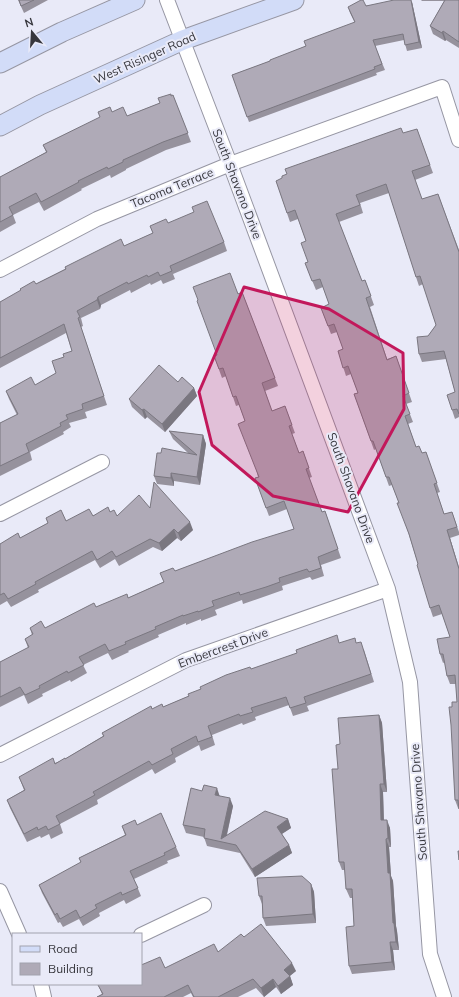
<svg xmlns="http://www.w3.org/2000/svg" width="459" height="997" viewBox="0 0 459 997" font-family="Mulish,sans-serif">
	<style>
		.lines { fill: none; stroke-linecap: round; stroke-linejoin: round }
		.street-casing { stroke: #9696a3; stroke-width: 16 }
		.secondary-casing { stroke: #9696a3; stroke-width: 21 }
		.street { stroke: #fff; stroke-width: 14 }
		.secondary { stroke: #d2dcf8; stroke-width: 19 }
		.wall { fill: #96929d }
		.shaded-wall { fill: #7a7780 }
		.building { fill: #afaab7; stroke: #7a7780 }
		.marked { fill: #c2185b; fill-opacity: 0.2; stroke: #c2185b; stroke-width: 3; stroke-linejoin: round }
		.labels { text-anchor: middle; stroke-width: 4; stroke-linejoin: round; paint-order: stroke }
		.street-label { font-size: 12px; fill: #37373d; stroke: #e9eaf8 }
	</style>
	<rect width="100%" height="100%" fill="#e9eaf8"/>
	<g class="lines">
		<!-- street casing -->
		<g class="street-casing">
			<path id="street" d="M167,0L230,164L388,589L410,682L430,954L444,997
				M0,270L97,219L230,164L442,87L459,140
				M0,514L102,462
				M0,755L186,660L388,589
				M0,891L19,934
				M141,935L204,905
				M41,984L44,997"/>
		</g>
		<!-- secondary casing -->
		<g class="secondary-casing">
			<path id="secondary" d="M0,63L62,32L135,0
				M0,126L40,105L183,40L294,0"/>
		</g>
		<!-- street -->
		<use href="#street" class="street"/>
		<!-- secondary -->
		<use href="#secondary" class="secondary"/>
	</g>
	<!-- wall -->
	<path class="wall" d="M18,0H48L24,13Z
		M421,0H459V48L446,40L445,41L433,34L430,26L444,1H422Z
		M412,2L422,48L407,51L404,40L375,46L385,70L376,73L377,75L249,122L232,75L270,61L306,46L355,23L350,13L348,7Z
		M173,95L191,142L166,150L126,169V170L111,178L110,175L81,189L82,190L44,211L39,202L13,215L16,223L0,232V177L46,152L43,145L112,112L127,116L160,103Z
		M417,129L433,173L415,180L422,199L438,194L459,250V417L455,419L452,410L455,392L446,359L422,362L419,354L428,336L436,325L423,284L419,286L416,277L389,193L360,203L363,213L339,222L362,281L365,280L374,305L370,307L387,359L396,356L412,402L406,404L413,422L408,424L416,447L422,453L426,452L440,492L437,493L444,514L452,512L459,532V535L450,538L459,567V808H458L455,800L452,707L457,702L456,684H450L447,676L445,662L443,663L440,654L450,637L442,614L433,617L430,608L418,564L399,503L392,485L389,486L376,449L374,450L354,394L358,393L351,374L346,376L338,351L343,349L337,332L331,334L321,308L329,304L323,287L316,290L305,263L308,262L306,241L298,219L290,222L276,181Z
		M168,223L224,242L227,251L173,274L175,279L163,284L161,280L151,285L150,283L131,293L130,290L101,305L100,309L81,318L83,326L81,327L107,405L85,412L87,418L69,423L71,427L63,432L64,434L30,452L32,460L0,476V423L17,415L9,399L6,391L35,385L56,373L64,357L72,351L66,333L0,368V302L65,269V267L124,246L153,233L150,226Z
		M242,292L278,386L265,391L272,411L285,406L295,433L292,434L299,453L303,451L312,477L309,478L322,512L325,511L341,558L321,565L324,576L312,580L310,577L282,586L283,590L269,595L243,604L242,600L215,610L217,615L201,621V619L186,625V623L158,635L159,637L128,651L129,652L112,660L108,653L83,665L87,673L71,682L70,680L42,694L43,696L28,704L24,695L0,707V662L28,648L25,639L32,635L30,628H45L96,607L128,598L163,582L175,571L294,529L287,509L269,516L255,478L258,477L245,421L239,405L236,406L226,376L222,378L214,356L217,355L238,294Z
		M178,382L194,388L197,396L165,432L147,417L145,419L132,407L129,399Z
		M169,431L203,435L206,444L200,485L174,481V486L157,484L154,476L188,453L173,439Z
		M150,508L193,530L181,541L177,538L162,551L153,547L119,566L115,559L100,568L95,560L38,590L39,592L11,607L7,601L0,605V544L20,538L48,523L46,518L66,521L110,512L117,516Z
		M339,643H356L364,650L374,682L307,706L309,711L293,716L289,705L255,717L256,720L243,725L242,723L212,735L215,745L201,751L199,745L175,758L176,762L155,774L152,769L97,800L98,804L60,824L63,833L51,839L49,834L41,838L40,836L27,842L10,808L7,800L24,790L19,777L65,759L103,736L102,733L152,709L163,707L189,696L251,669Z
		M379,715L382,723L387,792H383L384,820L390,828L391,847H389L391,876L393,881L396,926L397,931L399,950H393L395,970L352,974L349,966L354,926L352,898H350L346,889L345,870H342L339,862L338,769L340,744Z
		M220,796L233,806L227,835L288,819L291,828L282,834L289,845L292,853L255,877L240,853L207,846L204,837L186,833L183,825Z
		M137,825L176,847L180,856L167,861L168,863L134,879L141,896L126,904L124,900L99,913L100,916L83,926L79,919L63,927L60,922L58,923L42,893L39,885L81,863L79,858L125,835L122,826Z
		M311,884L314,892L316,923L266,926L263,918L262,904L259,896Z
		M244,937L296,971L290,976L293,985L281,994L276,987L264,997L256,988L238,997H193L191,993L183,997H97L102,994L98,985L165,968L218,952Z"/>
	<!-- shaded-wall -->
	<path class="shaded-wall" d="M411,0L412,2L422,48L419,42Z
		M443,31L446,40L445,41L442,33Z
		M98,297L101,305L100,309L97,300Z
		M194,388L197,396L165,432L162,424Z
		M144,409L147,417L145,419L142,410Z
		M203,435L206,444L200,485L197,477Z
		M171,473L174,481V486L171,478Z
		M190,522L193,530L181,541L178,533Z
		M174,529L177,538L162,551L159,543Z
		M447,530L450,538L459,569Z
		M379,715L382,723L387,792L384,784Z
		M380,784L383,792L384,828L381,820Z
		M217,788L220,797L215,795Z
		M230,798L233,806L225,842L221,839Z
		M288,819L291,828L280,835L277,827Z
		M387,820L390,828L391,847L388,838Z
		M386,839L389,847L391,876L393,881L396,926L397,931L399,950L396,942L393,923L388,873Z
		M289,845L292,853L255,877L252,869Z
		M311,884L314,892L316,923L313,914Z
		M390,942L393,950L395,970L392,962Z
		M292,963L296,971L287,978L284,970Z
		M290,976L293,985L281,994L278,986Z
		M273,979L276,987L264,997L261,988Z"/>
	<!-- building -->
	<path class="building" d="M19,0H34L21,6Z
		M361,0H363L366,6L394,0H411L419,42L405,45L403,34L373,40L382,64L374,67L375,69L247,117L232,75L270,61V60L306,46L304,41L355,22L348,7Z
		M445,0H459V42L443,31L442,33L430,26Z
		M171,94V96L173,95L188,133L163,142L123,160V162L108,169L107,167L78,181L79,182L41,202L36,193L9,207L13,215L0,222V177L47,152L43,145L100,117L98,112L110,107L112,112L123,107L127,116L160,103L158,98Z
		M401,128L403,133L417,129L430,165L412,171L422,199L438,194L459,252V414L457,409L452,410L447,395L455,392L444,351L419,354L417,337L428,336L436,325L420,276L416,277L386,184L356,195L360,205L336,214L362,281L365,280L371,296L366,298L387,360L396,356L409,393L403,396L410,414L405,416L416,447L419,446L422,453L426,452L437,483L434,484L444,514L452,512L457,527L447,530L459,569V809L458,800H455L451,725L449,707H452V702H457L455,675L447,676L443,654H440L437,639L450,637L439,605L430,608L417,565L418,564L409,534L397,503H399L389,477H386L373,441H371L354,394L358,393L348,366L343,368L338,351L343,349L334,324L328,326L321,308L329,304L320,279L312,281L305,263L308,262L301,243L306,241L295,210L287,213L276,181L282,178V176L287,174L285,169Z
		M207,201L224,242L170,266L172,271L160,276L158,272L148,277L147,275L128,284L127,282L98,297L97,300L77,311L80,317L78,318L104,396L82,404L83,409L66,415L68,419L60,423L61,426L26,444L29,452L0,466V423L18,414L6,391L31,377L35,385L56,373L52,361L64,357L63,354L72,351L64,324L0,358V302L21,290L20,289L34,281L36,284L66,269L65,267L121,239L124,246L153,233L150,226L166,219L168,223L194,212L192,207Z
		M230,273L238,294L242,292L275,378L262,383L272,411L285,406L292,425L289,426L299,453L303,451L309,468L306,469L322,512L325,511L338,549L318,557L321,568L309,572L307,569L279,578L280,582L266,587L240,595L239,592L212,601L214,606L198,612V611L183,616V615L155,627L156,629L125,642L126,644L109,651L105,644L79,657L84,665L68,673L67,671L39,686L40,688L25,695L20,687L0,697V662L29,647L25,639L33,634L30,628L41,621L45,628L94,603L96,607L127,594L128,598L164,582L160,573L173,568L175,571L252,542L294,529L284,501L266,508L255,478L259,477L238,424L245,421L236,396L233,397L223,368L219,369L214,356L217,355L197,301L198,300L193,287Z
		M159,365L178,382L182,377L194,388L162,424L144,409L142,410L129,399Z
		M169,431L203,435L197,477L171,473V478L154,476L157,453H161L162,448L197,455Z
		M154,482L190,522L178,533L174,529L159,543L150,539L116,557L112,551L97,560L92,551L35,582L36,584L8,599L4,593L0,595V544L18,533L20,538L48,523L46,518L61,510L66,521L89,509L93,516L108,507L110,512L114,510L117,516L139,495L150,508Z
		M337,635L339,643L355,638L356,643L361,642L371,674L304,697L306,703L290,708L286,697L251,708L253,712L240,716L239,714L208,726L212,737L198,742L196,736L171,749L173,754L152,765L149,761L93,792L95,795L56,816L60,824L48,830L46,826L38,830L37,827L24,834L7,800L25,790L19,777L53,758L55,764L65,758V759L104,736L102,733L151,706L152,709L162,704L163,707L189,696L188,694L201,689L200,687L226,675L250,667L251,669L297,653L296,650Z
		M379,715L384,784H380L381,820H387L388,838L386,839L388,873H390L393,923H394L396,942H390L392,962L349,966L346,927L354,926L352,889H346L344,862H339L332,769H338L336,745L340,744L338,718Z
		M204,785L217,788L215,795L230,798L221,839L265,811L288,819L277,827L289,845L252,869L236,845L204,838L205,829L183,825L191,788L202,791Z
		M161,813L176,847L164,853L165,855L130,871L138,888L122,895L121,892L95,905L97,908L80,918L76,910L60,919L57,913L55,915L39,885L81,862L79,858L126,835L122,826L135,820L137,825Z
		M458,851H459V860Z
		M302,876L311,884L313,914L263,918L262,896H259L257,878Z
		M261,924L292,963L284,970L290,976L278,986L273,979L261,988L253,979L218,997H194L188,985L164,997H97L103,994L98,985L100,984H141V965L146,963L160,957L165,968L214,944L218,952L241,934L244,937Z"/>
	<!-- marked area -->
	<path class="marked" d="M244,287L329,309L403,353L404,409L348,512L273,496L212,445L199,392Z"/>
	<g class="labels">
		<!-- street labels -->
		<g class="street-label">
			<text transform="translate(145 58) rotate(-24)" y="4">West Risinger Road</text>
			<text transform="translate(237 184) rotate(69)" y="4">South Shavano Drive</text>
			<text transform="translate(172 188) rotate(-22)" y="4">Tacoma Terrace</text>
			<text transform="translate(351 488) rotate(70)" y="4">South Shavano Drive</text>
			<text transform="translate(223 648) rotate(-20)" y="4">Embercrest Drive</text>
			<text transform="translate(419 802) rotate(-94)" y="4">South Shavano Drive</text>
		</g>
	</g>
	<!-- legend -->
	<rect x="12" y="933" width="130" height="52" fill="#e9eaf8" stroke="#a2a2ad"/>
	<rect x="20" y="946" width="20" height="6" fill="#d2dcf8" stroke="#a2a2ad"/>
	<text x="48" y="953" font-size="12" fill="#37373d">Road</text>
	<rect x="20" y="963" width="20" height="12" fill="#afaab7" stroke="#a2a2ad"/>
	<text x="48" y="973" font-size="12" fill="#37373d">Building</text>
	<!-- north arrow -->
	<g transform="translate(32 32) rotate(342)" stroke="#e9eaf8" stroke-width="3" paint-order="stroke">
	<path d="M0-3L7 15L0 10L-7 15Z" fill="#37373d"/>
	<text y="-6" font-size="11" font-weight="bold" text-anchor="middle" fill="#37373d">N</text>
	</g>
</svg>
